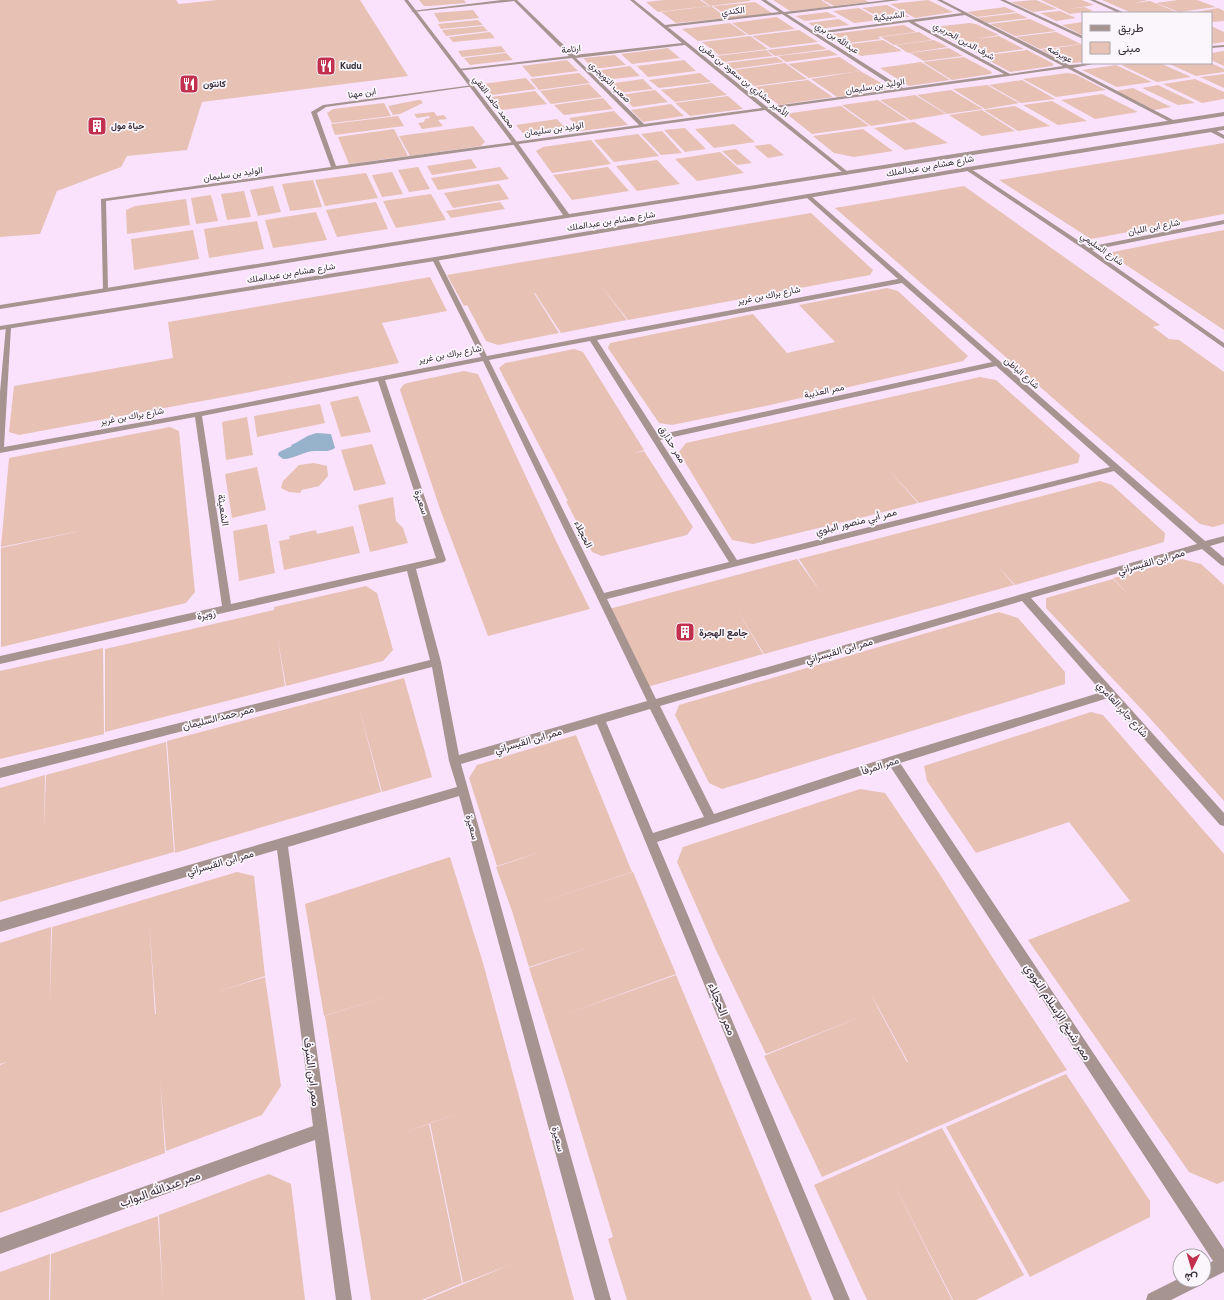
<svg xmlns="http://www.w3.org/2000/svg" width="1224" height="1300" viewBox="0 0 1224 1300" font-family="Figtree,Vazirmatn,sans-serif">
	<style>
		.water { fill: #97b2cb }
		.building { fill: #e7c1b3; fill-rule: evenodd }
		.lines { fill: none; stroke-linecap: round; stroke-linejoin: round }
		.minor { fill: #a59490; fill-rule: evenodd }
		.tertiary { fill: #a59490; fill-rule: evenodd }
		.labels { text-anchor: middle; stroke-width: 3.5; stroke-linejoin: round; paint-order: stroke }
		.far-street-label { font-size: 9px; fill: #382e39; stroke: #fbf6fc }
		.far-poi-label { font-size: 9px; font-weight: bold; fill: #382e39; stroke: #fbf6fc; text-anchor: start }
		.street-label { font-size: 10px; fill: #382e39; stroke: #fbf6fc }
		.poi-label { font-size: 10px; font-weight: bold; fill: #382e39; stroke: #fbf6fc; text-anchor: start }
		.near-street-label { font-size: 12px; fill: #382e39; stroke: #fbf6fc }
	</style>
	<rect width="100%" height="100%" fill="#fae2fd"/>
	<!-- water -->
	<path class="water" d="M317,433L331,434L335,448C330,452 323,451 317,451C305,450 295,459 283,459L278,455L279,452L292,446L291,445C301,441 306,435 317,433Z"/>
	<!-- building -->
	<path class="building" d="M0,0H176L179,4L217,0H360L408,76L202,102L187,150L127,156L121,167L57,191L40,234L0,237Z
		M419,0H464L466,3L429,6H424Z
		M664,0H700L709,6L658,12L646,2Z
		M702,0H750V1L710,6Z
		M773,0H821L832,7L790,11Z
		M823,0H865L869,2L834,6Z
		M928,0L953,12L915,18L890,4Z
		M1036,0L1057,9L1033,12L1011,2Z
		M1041,0H1082L1094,5L1064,10L1084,7L1093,11L1070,14Z
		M1102,0H1148L1134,3L1150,1L1179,13H1132Z
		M1178,0H1197L1216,7L1179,12L1156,3Z
		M755,2L772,13L730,18L713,6Z
		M887,5L910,17L884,20L862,8Z
		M711,6L727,18L676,23L661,12Z
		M1005,7L1016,12L977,17L967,12Z
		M859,8L880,20L854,23L833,11Z
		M1218,8L1224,11V21L1211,22V13H1191Z
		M473,10L479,18L439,22L434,13Z
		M1060,11L1076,18L1056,21L1040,13Z
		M827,12L837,17L805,21L795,16Z
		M1017,13L1028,18L987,23L976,18Z
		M777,17L795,29L749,35L732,23Z
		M839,19L849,25L818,29L808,23Z
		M1030,19L1056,31L1015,36L990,24Z
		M478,20L483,25L441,29L438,24Z
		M1083,22V34H1080L1062,25Z
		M730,23L747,35L698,41L682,29Z
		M970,23L976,24L999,35L976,39L999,36L1024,49L981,55L931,29L933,27Z
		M904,25L916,32L878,37L881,39L841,44L828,36L831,34Z
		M483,26L488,31L446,36L442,30Z
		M1211,26L1224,32V42L1211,44Z
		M799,30L818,42L771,48L752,36Z
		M490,32L495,38L453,42L449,37Z
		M919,32L932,40L894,45L881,37Z
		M1056,32L1081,44L1040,49L1016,37Z
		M750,36L768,49L719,55L702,42Z
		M883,40L902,51L861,56L843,45Z
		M934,40L948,47L908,53L896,45Z
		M818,44L827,49L775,56L767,50Z
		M1083,44V62L1072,63L1065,62L1041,50Z
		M501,46L506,52L462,57L458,51Z
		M668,48L680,58L632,64L621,54Z
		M949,48L963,56L924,61L910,53Z
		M766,50L773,56L724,62L717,56Z
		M829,50L838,55L786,62L778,56Z
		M1027,50L1054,64L1052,66L1010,72L981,56Z
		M1224,51V66L1211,60V53Z
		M506,53L513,60L470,65L464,58Z
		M615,55L626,65L594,69L583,58Z
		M776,57L784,62L733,69L726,63Z
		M840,57L862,72L888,87L886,89L837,97L811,79L860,71L809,78L788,64Z
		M964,57L992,72L991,74L952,80L923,62Z
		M567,60L578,71L532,77L522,66Z
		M684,60L696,71L648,77L637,66Z
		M921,62L950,80L909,86L880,68Z
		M785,63L807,79L754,86L734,70Z
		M1136,63H1160L1191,77L1157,82L1121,65Z
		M1167,63H1211L1224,69V72L1196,76Z
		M1116,65L1152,82L1117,87L1082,70Z
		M630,66L640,76L605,80L595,71Z
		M579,73L590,83L539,90L530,79Z
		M700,73L711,82L659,88L649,80Z
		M1067,73L1075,74L1106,90L1056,97L1023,79Z
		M1224,74V88L1200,77Z
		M526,78L536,89L492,95L483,84Z
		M643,79L653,89L618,93L608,84Z
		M1195,79L1224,92V99L1202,103L1163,84Z
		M808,80L833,97L779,105L755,87Z
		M1022,80L1055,99L1021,103L989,85Z
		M712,83L727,95L675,102L661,90Z
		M589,84L602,97L551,104L540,91Z
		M987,85L1019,103L985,109L953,89Z
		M1158,85L1195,103L1178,105L1142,88Z
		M1133,88L1171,107L1154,110L1116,91Z
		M655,90L668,102L633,107L620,95Z
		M951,90L983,109L947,114L917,95Z
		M535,91L547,104L502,110L491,97Z
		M1102,94L1138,112L1095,119L1061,100Z
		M915,95L946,114L910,120L880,100Z
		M728,96L743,109L690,116L675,103Z
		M603,98L613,109L564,115L554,105Z
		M418,100H421L423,103L400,114L393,115L388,106Z
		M878,100L908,120L871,126L842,105Z
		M1052,101L1087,121L1058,125L1023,105Z
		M384,103L391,116L332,123L327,113L333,109Z
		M671,104L684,116L643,122L631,110Z
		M841,106L869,126L812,134L788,115L791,113Z
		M1015,106L1050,126L1018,131L984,110Z
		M982,110L1015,131L982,136L949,115Z
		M614,111L628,125L581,131L569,118Z
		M434,112L437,116L444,115L447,119L438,120L443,126L422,129L418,123L424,122L425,119L430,118L429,116L417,118L414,114Z
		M398,116L404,126L335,135L331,124Z
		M557,119L568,131L526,137L516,125Z
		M914,122L948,143L905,150L874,128Z
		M734,124L755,142L714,148L695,129Z
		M473,126L485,142L481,146L410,156L399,136Z
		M685,128L706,149L685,152L664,130Z
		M394,129L408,156L349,164L338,137Z
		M863,129L893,151L854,157L834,153L813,136Z
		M662,131L682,153L661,155L641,134Z
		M638,134L659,156L614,162L594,140Z
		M591,140L611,164L552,173L536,151L543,147Z
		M1224,143V214L1091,239L999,180Z
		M770,144L784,155L768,158L754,146Z
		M736,149L752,163L737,165L722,151Z
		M720,152L744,173L697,181L675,159Z
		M471,159L477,168L432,175L427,166Z
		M657,160L680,184L637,191L616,166Z
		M418,167L430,189L409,192L398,170Z
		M500,167L509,179L438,190L431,178Z
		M608,167L629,191L572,200L553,175Z
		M392,172L403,194L382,197L372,175Z
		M366,173L378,198L325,206L315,180Z
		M313,180L322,207L290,211L282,184Z
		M499,184L509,199L453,208L444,193Z
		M273,186L281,212L258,216L250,190Z
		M964,186L1160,325L1153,327L1169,339L1179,340L1224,372V524L1213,527L1200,524L1078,420L835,208Z
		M244,191L251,217L227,220L221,194Z
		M431,194L446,220L396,228L383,201Z
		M211,195L218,221L196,224L191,198Z
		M186,199L190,225L127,234L126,210L135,206Z
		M376,202L388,229L337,237L326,210Z
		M500,202L505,209L451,218L446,211Z
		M316,212L327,240L273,248L265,220Z
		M811,213L873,270L870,275L628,320L598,282L627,320L561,333L535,293H534L559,333L498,345L486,341L467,305L464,306L447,275Z
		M257,221L264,249L209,258L204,229Z
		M193,230L199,259L134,270L131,239Z
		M1224,230V330L1108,253L1177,239Z
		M430,277L447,311L382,323L399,363L240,394L19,435L9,432L14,386L173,358L168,322Z
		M887,288L898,291L968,356L963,361L770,405L672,425L659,423L608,348L610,343L753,314L787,353L835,342L799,305Z
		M574,349L583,352L644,450L634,453L644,451L693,527L687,535L602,556L592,552L566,501H568L499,368L505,363Z
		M464,371L478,374L557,543L590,609L488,636L440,509L400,390L403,385L407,383Z
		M980,377L996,380L1080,455L1078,463L919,503L887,468L918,503L864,517L857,508L864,517L753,544L732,540L679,452L686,443Z
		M358,396L371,432L341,437L330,402Z
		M320,404L325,423L257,437L254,416Z
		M247,417L253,455L226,460L222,422Z
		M170,427L179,431L195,592L186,603L1,647V548L89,529L1,547L9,458Z
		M372,444L386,484L354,491L341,450Z
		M314,463L327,466L328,476L319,486L302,490L300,493L289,492L281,488L283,481L299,465Z
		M257,467L266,510L232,518L225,474Z
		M1100,481L1112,485L1165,533L1164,542L1015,585L997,565L1014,585L764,654L736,608L763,654L647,687L609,609L797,559L820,591L799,559Z
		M393,497L396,521L403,528L408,543L370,552L358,505Z
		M267,524L275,573L239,581L233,531Z
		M353,526L360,553L284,570L279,541L290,539L289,536L316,530L317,534Z
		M1182,559L1201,564L1224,585V801L1146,714L1046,608V598L1113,579L1126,592L1113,578Z
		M366,586L377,593L393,650L383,661L286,686L277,635L285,686L105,732V649L274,610V607Z
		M999,612L1018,618L1065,672V684L722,789L709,783L675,715L679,705Z
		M103,648L104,734L0,759V671Z
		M404,678L432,777L382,792L358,703L381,792L175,853L167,741Z
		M1091,712L1103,715L1224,854V1181L1217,1184L1189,1172L1028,940L1130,901L1069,822L976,853L927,781L924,766Z
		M576,735L632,872L512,911L496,867L544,851L497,866L469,778L477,765Z
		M166,742L174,852L0,902V788L45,775L44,829L46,775Z
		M860,789L885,793L937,870L996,963L1067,1070L822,1177L764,1056L863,1016L766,1054L716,950L677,862L683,847ZM871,994L908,1062H907L879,1010Z
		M450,857L483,963L574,1300H425L512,1264L463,1283L430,1123L469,1109L398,1135L429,1124L462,1283L422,1300H371L325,1016L403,991L324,1016L305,904Z
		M237,872L254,876L265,976L220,991L265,977L281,1086L262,1115L166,1151L160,1079L165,1153L0,1213V1065L7,1062L0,1064V943L51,927L50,1004L52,927ZM149,920L156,1014H155Z
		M633,872L676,974L560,1016L676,975L812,1300H627L608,1239L613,1237L565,1079L529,968L590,947L529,967L512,911Z
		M1066,1074L1150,1201V1217L1030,1277L946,1127Z
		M942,1128L1024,1275L976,1300H953L890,1176L952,1300H867L814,1185Z
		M269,1174L291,1184L305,1300H163L159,1215Z
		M158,1216L163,1300H50L51,1254Z
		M50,1254L49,1300H0V1272Z"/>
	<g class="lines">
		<!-- minor -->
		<path class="minor" d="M502,0H517L574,55L682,43L630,0H634L665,25L779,12L761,0H766L784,12L887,0H900L787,14L815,32L962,13L937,0H942L1069,65L1098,63L1073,68L1177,122L1172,123L1067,68L770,109L848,172V174L846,175L765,110L106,201L108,289L103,290L101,199L331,167L311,112L323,105L473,85L475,86L326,107L317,113L336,166L639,125L572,58L457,71L459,69L569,56L514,1L413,12L411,11ZM782,14L897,89L767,107L668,27ZM965,15L1063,66L1010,74L914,22ZM909,22L910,23L1004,74L903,88L818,34ZM685,45L762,108L644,124L576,58Z
			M1000,0H1005L1083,36V39Z
			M1090,0H1095L1125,13H1119Z
			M1224,45V47L1211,48V46Z
			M1209,129H1213L1224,135V139L1209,131Z
			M968,167L1088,247L1224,220V224L1092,250L1224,343V348L1085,250L966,170L965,169Z
			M807,196H811L1205,541L1224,536V542L1210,546L1224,558V566L1221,565L1202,549L1031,598L1224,813V826L1220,825L1108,698L900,763L1224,1249V1272L1204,1282L1201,1281L1199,1286L1171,1300H1146L1148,1294L1180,1278V1280H1204V1266L1213,1261L890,766L657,842L850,1300H834L597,724L461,764L611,1300H595L459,796L288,847L352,1300H336L315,1140L0,1254V1238L313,1126L277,850L0,932V920L457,787L449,761L432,667L0,778V768L430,660L407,571L0,664V656L222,606L195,417L0,453V392L6,326L11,327L4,447L198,412L481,357L432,259L435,257L438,259L487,356L898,279L807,198ZM902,283L992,362L658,435L597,340ZM590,341L729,562L604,593L489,360ZM483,361L647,701L459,755L441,662L416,569L444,562L446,560L385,380ZM996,366L1110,467L737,560L660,440ZM378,381L436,558L231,604L202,416ZM1114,471L1197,544L656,699L607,599ZM1022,601L1102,692L892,756L714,814L660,706ZM650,709L704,817L653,833L606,722Z"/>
		<!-- tertiary -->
		<path class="tertiary" d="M404,0H408L517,142L569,214L1224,112V116L567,218L0,309V305L563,215L513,144Z
			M1224,126V130L968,171L435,261L0,330V326L435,257L968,167Z"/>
	</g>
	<!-- icons -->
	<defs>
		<g id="restaurant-square" transform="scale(1)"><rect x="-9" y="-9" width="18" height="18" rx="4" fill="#c1304d" stroke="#fbf6fc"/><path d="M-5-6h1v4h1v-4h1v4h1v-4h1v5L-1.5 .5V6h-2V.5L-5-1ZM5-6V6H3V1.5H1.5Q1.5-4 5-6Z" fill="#fff"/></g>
		<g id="building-square" transform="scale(1)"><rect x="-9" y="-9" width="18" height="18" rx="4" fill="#c1304d" stroke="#fbf6fc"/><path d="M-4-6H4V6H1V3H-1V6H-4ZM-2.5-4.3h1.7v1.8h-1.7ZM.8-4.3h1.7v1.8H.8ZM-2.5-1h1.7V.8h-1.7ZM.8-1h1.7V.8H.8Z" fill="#fff"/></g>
	</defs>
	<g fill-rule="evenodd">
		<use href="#restaurant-square" x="326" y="66"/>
		<use href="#restaurant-square" x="189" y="84"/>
		<use href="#building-square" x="97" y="126"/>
		<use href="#building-square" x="685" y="632"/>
	</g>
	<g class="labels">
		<!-- far-street labels -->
		<g class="far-street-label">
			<text transform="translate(733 11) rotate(-6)" y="3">الكندي</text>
			<text transform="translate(889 16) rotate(-7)" y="3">الشبيكية</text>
			<text transform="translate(837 38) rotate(33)" y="3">عبدالله بن بري</text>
			<text transform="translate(964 41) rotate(29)" y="3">شرف الدين الحريري</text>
			<text transform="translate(571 49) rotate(-7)" y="3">ارتامة</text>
			<text transform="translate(1060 54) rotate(28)" y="3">عويرضه</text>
			<text transform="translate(744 80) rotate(39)" y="3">الأمير مشاري بن سعود بن مقرن</text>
			<text transform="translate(610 82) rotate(45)" y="3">صعب التويجري</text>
			<text transform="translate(875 86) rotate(-9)" y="3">الوليد بن سليمان</text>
			<text transform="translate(362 93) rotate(-8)" y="3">ابن مهنا</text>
			<text transform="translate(494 102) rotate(53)" y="3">محمد حامد الفقي</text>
			<text transform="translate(554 129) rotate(-8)" y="3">الوليد بن سليمان</text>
			<text transform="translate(930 166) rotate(-10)" y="3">شارع هشام بن عبدالملك</text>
			<text transform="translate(233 174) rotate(-8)" y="3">الوليد بن سليمان</text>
			<text transform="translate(611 221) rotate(-9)" y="3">شارع هشام بن عبدالملك</text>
			<text transform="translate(1154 227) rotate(-11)" y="3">شارع ابن اللبان</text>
			<text transform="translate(1102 249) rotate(35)" y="3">شارع السليمي</text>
			<text transform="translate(291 273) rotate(-9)" y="3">شارع هشام بن عبدالملك</text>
			<text transform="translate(769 295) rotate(-11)" y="3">شارع براك بن غرير</text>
			<text transform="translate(450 354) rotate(-11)" y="3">شارع براك بن غرير</text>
			<text transform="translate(1022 373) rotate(41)" y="3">شارع الباطن</text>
			<text transform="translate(824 391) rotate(-12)" y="3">ممر العذيبة</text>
			<text transform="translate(132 416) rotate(-10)" y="3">شارع براك بن غرير</text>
		</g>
		<!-- far-poi labels -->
		<g class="far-poi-label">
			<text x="340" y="69">Kudu</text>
			<text x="203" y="87">كانتون</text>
			<text x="111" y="129">حياة مول</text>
		</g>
		<!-- street labels -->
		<g class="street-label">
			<text transform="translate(673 444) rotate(58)" y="4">ممر حذارق</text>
			<text transform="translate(422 502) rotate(72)" y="4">سعيرة</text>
			<text transform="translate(224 510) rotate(82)" y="4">الشعيثة</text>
			<text transform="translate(856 521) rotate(-14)" y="4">ممر أبي منصور البلوي</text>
			<text transform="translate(584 534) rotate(64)" y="4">الحجلاء</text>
			<text transform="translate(1151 561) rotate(-16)" y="4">ممر ابن القيسراني</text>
			<text transform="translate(206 614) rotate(-13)" y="4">زويرة</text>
			<text transform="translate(839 650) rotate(-16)" y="4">ممر ابن القيسراني</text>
			<text transform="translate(1123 709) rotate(48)" y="4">شارع جابر العامري</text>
			<text transform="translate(218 717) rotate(-14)" y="4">ممر حمد السليمان</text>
			<text transform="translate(528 740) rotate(-16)" y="4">ممر ابن القيسراني</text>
			<text transform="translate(880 765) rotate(-18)" y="4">ممر المرفأ</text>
			<text transform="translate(473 827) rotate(75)" y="4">سعيرة</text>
			<text transform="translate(220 862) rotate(-16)" y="4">ممر ابن القيسراني</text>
			<text transform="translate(559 1139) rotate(75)" y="4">سعيرة</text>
		</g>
		<!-- poi labels -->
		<g class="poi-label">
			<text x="699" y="636">جامع الهجرة</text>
		</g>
		<!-- near-street labels -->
		<g class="near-street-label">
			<text transform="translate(722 1009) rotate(68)" y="4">ممر الحجلاء</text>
			<text transform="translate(1058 1012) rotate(57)" y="4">ممر شيخ الإسلام النووي</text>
			<text transform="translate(312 1072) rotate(83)" y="4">ممر ابن الشرف</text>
			<text transform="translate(160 1189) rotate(-20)" y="4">ممر عبدالله البواب</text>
		</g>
	</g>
	<!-- legend -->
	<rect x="1082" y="12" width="130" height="52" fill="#fbf6fc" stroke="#ada6ae"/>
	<rect x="1090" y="25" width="20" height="6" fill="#a59490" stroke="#ada6ae"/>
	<text x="1118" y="32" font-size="12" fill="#382e39">طريق</text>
	<rect x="1090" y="42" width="20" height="12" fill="#e7c1b3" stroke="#ada6ae"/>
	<text x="1118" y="52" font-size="12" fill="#382e39">مبنى</text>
	<!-- north arrow -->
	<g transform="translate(1192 1268) rotate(185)"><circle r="19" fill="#fbf6fc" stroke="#ada6ae"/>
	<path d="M0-3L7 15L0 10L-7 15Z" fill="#c1304d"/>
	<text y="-6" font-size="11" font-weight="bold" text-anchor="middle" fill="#382e39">ش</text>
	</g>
</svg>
